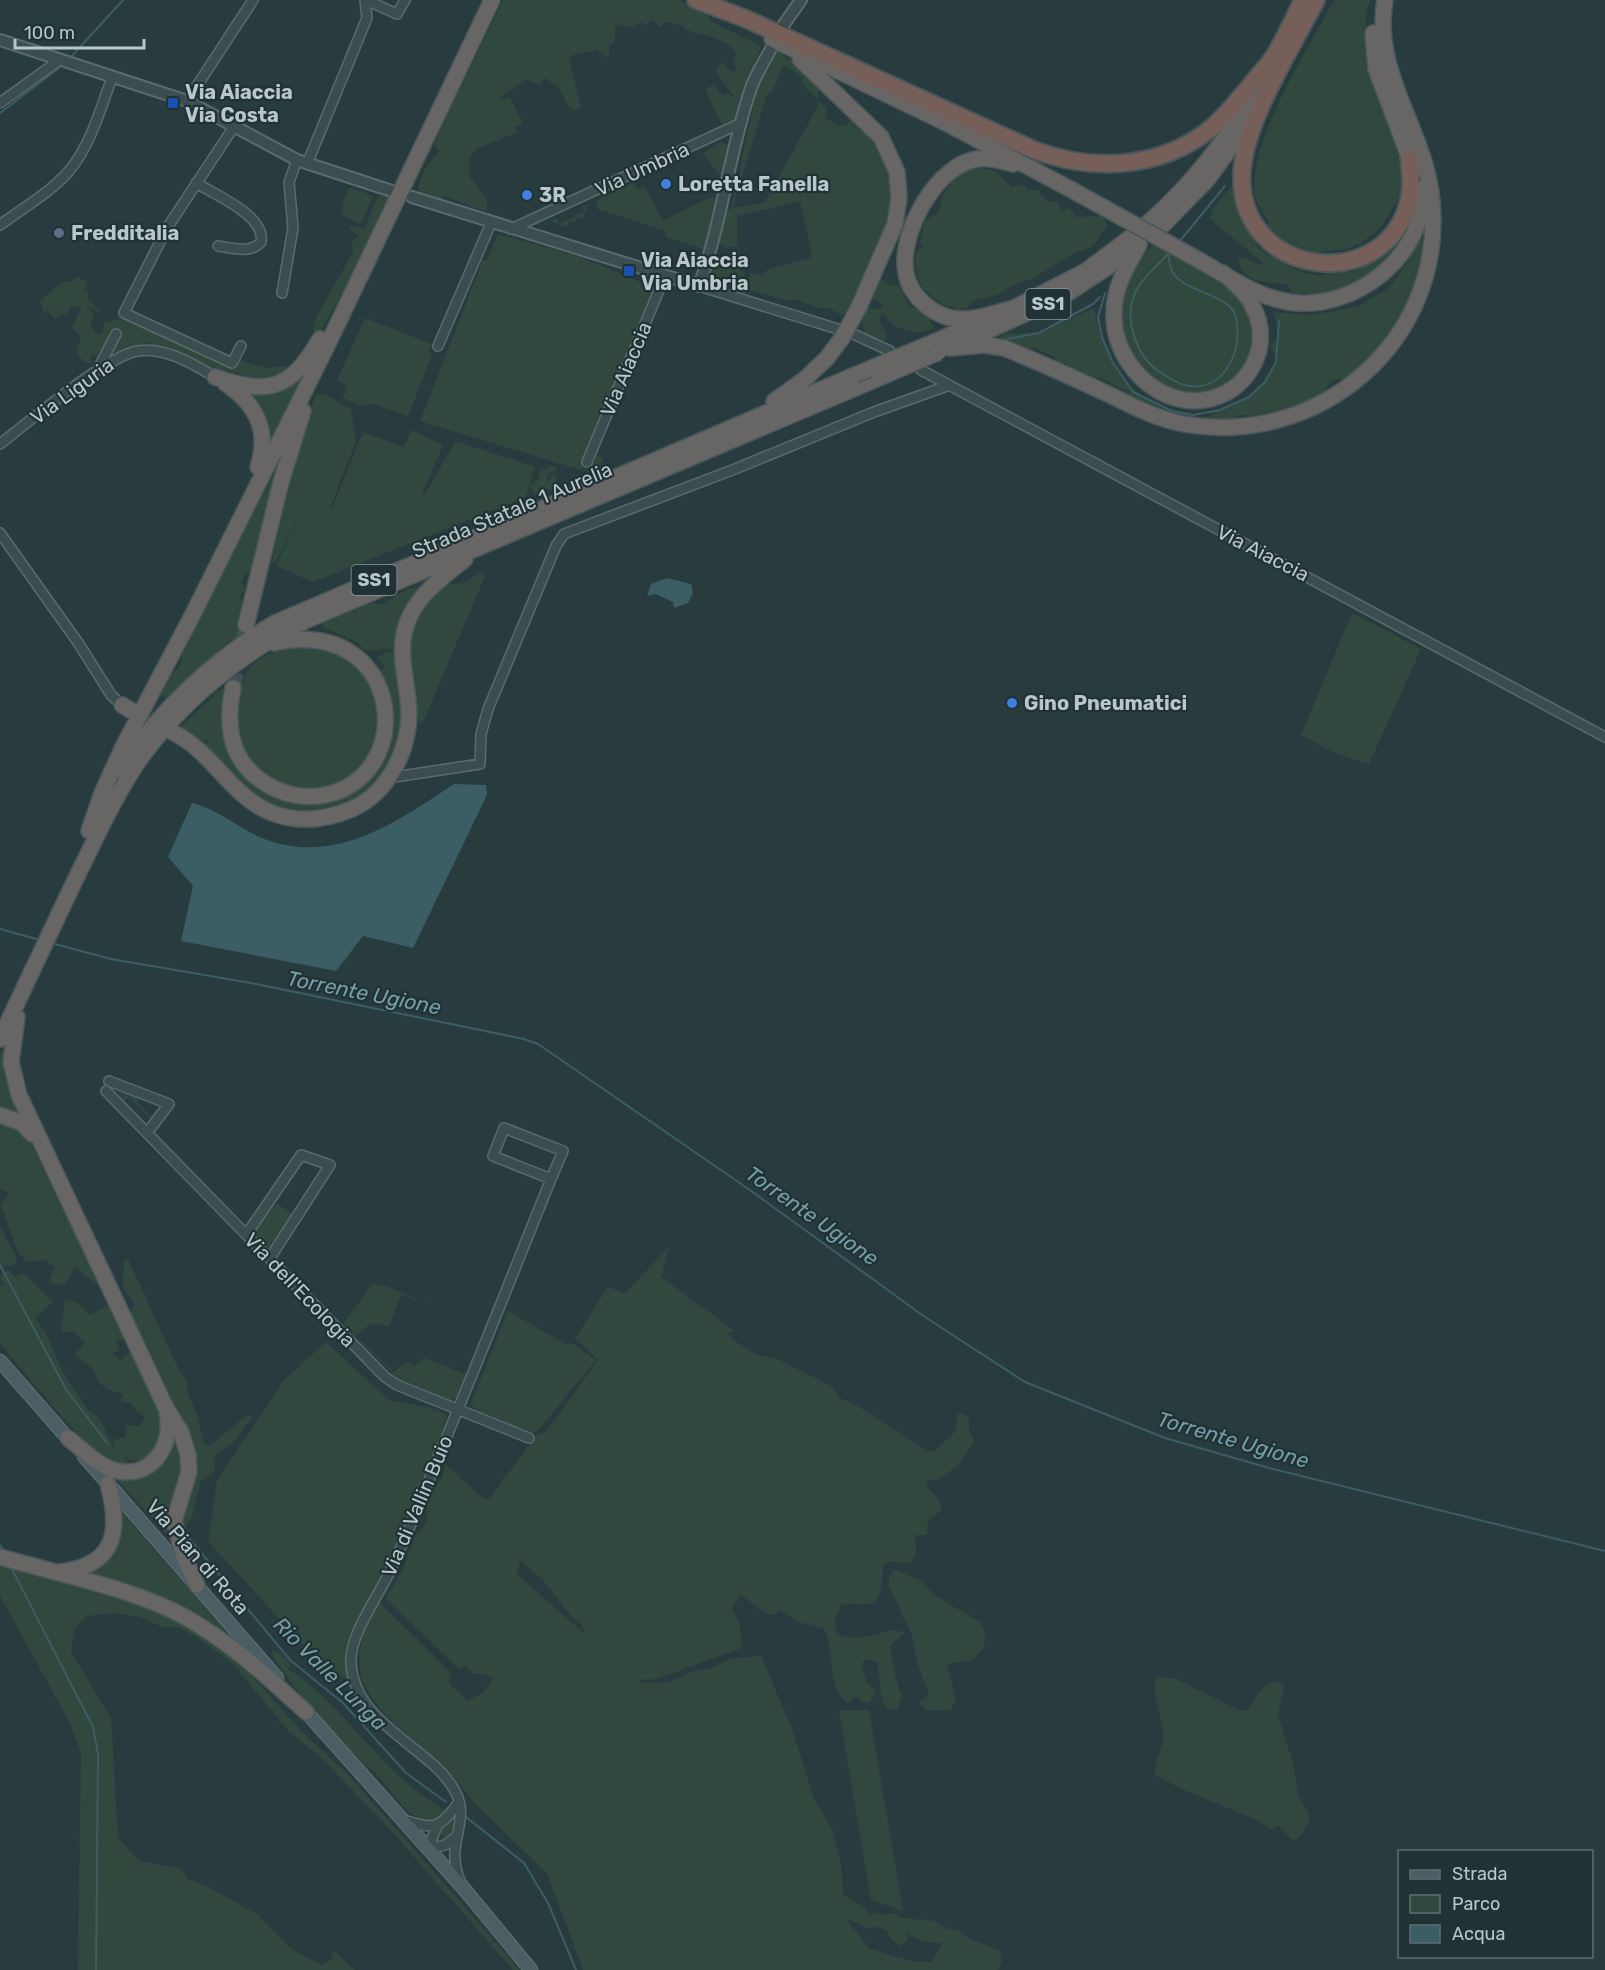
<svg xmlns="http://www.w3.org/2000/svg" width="1605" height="1970" viewBox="0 0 1605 1970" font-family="Rubik,sans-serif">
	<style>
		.green { fill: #30483e; fill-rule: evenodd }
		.water { fill: #3b5d64 }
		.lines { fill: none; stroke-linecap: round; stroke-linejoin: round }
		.stream { stroke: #3b5d64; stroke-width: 2 }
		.trunk-tunnel { stroke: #3e5155; stroke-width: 15; stroke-dasharray: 15 8; stroke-linecap: butt }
		.minor-casing { stroke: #5a6a6d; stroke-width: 12 }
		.tertiary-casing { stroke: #5a6a6d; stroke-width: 14 }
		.secondary-casing { stroke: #5a6a6d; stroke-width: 15 }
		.trunk-casing { stroke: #47575a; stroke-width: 18 }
		.motorway-casing { stroke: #47575a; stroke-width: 20 }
		.minor { stroke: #3c4d50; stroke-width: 9 }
		.tertiary { stroke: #3c4d50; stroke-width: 10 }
		.secondary { stroke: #4a5e63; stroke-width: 12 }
		.trunk { stroke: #686664; stroke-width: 15 }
		.motorway { stroke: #765f59; stroke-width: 16 }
		.trunk-bridge-casing { stroke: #47575a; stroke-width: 18; stroke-linecap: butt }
		.trunk-bridge { stroke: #686664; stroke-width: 15 }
		.transit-dot { fill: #1a4fb4; stroke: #213235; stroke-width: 2 }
		.shop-dot { fill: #3f7fe0; stroke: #213235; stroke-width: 2 }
		.service-dot { fill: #5c6f8a; stroke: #213235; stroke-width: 2 }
		.labels { text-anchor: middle; stroke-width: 4.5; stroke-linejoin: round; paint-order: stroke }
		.shield { fill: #213235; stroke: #8b9a9d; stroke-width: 1.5 }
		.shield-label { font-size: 18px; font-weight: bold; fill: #b9c7ca }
		.poi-label { font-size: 20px; font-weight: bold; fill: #b9c7ca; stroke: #213235; text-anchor: start }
		.street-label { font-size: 20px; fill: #b9c7ca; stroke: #213235 }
		.water-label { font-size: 21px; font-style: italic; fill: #749fa7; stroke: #213235 }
	</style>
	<rect width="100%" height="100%" fill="#283c40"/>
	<!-- green -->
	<path class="green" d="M503,0H678L707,13L710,21L761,46L754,64L755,70L744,88L745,95L740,103L739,117L722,125L705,89L714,85L723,96L726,93L735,98L716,72L718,66L723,63L729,70L737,72L733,62L736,53C724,36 702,36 685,29L682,25L665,22L660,27L653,20L646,25L641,22L631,27L619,24L615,28V42L609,45V55L606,57L597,49C588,55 578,51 569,57L581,108L573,110L569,107L558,87L545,78L540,85L526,79L496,100L501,96L504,100L510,97L523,124L515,127L518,132L478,148L470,156L469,176L487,199V212L444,196L441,200L434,202L420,196C414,181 429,163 439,151L434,145C436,138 457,91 460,89Z
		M1334,0H1370L1365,16L1367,50L1401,164L1400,196L1381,227L1360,244L1343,250L1301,253L1267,230L1269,222C1265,216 1260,209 1257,203C1239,154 1311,45 1334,0Z
		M778,51L820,83L817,99L803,84L801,76L783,65L773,90L767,94L733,208L765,202L818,106L817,101L827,107L825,117L836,125L845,126L850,122L852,115L855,118L853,125L874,138L894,180L888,227L848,311L841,315L829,308H819L797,300H786L749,290L748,280L751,273L762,275L768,269L810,258L812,254L800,201L737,216V246L726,248L719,243L728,210L731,209L757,89Z
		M721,142L730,146L721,177L703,153Z
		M974,167L994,170L1012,187L1023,184L1028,191L1038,190L1048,202H1058L1062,212L1068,208L1073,211L1075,217L1104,216L1107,227L1092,247L1072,254L1034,278L1013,285L999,294L973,301L966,308L959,309L941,304L921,286L915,266L917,250L924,248L920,243C927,225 916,222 938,214C943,192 952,175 974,167Z
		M634,182L637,190L645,187L663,221L711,197L715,198L706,247L704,249L665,237L666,231L597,209V200Z
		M1234,183L1245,222L1260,250L1270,256L1280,258C1285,268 1311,276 1322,275C1327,275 1331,271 1336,271C1342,270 1348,274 1354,271C1368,264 1378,254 1392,245L1395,246C1383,271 1346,292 1318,295C1310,295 1304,291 1296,294L1291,292L1288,284C1267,282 1243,284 1238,259L1242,257L1261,265L1263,263L1210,219L1212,210Z
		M349,187L373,196L361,224L341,215L344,207L342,205Z
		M385,193L389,197C376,225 312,363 290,369L312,338L316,318L353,252L352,240L360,237L351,230L349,225L365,229L376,199Z
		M588,204L582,219L577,217L574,223L569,221L567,227L550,221L557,218L559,224L584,212L582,206Z
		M498,234L577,256L650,286L652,283L657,286L581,470L420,421L483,260H487Z
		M1421,237L1427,239L1412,298L1389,340L1345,379H1336L1328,384L1324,396L1279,413H1266L1261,418L1252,420L1247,415H1239L1231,424L1177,416L1127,395L1130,392L1127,390C1120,390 1107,380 1098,377L1093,380L1071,371L1067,363L1060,365L1055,362V357L1032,347L1027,352L1017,349L1013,342L996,339L1005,334L1042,332L1094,308C1102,354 1123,392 1168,410C1179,415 1197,419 1208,416C1215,415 1218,409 1224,407C1251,401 1264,383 1277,360L1271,344C1285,332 1275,324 1273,312L1312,315L1358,306L1389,288L1405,266Z
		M1155,243L1231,285C1246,299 1256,322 1254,342C1252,361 1242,376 1225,385C1173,412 1123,368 1121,315C1120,310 1119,302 1120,297C1125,277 1141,257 1155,243Z
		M739,252L742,267L740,270L744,273L747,295C733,291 698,281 717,260H724L727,256Z
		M78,277L88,282L84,289L88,293V301L101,310L99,312L86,306L94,314L90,323L96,334H102L104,323L125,318L234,369L240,360L266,368L283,366L288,368C264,396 231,362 211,370L193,360L188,354L181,355L165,346L160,349L147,342L114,353L110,351L109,340L97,355H91L92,364L83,361L76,351L81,337L72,327L82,306L71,307L65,315H60L56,319L51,316L48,309L44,313L40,301L62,282L72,281Z
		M882,280L890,285L900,286L909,306L927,314L933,327C927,336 900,331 892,324C888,320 887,316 882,312L879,320L887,335L885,341L864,334L862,315L866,309H880L883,305L870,297L876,281Z
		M365,318L434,345L428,349L432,355L408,416L374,404L363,406L343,398L347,386L337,380Z
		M307,370L267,454L266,416L250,393C275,392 291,390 307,370Z
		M324,394L351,409L356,441L331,506L317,501L332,508L363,432L404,447L411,430L443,445L422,495H424L456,441L535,467L526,497L313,582L276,566L307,497L275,564L272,563C282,506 294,448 316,395Z
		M595,454L603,459L600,466L603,472L588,481H577L578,477L588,471Z
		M551,466L558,468L548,475L547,480L550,481L551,476L556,475V484L552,486L551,490L543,489L537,495L534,493L530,486L538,479L540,470Z
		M272,478L275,480L251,570L244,575L242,583L246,589L238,597L243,602L236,638L227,643L168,698L158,695L168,678L180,666L185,643Z
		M479,573L485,576L423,722L420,724L416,713L410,655L411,634L421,608L445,585L467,582Z
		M416,586L418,588L398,624L394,649L365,650L357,642L323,627L321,620L354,611L369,602L383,605L399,593Z
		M1352,613L1421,649L1369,764L1333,752L1301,735Z
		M323,645C342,656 374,672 377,696C379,705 377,715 377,724C375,827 204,804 241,686C253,647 288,649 323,645Z
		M386,651L396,653C398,678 405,707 400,734C392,786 340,819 289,809C283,808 276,808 271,806C245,793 225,769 206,748L208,740L203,741L177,730L214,696V693L225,687L222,725L229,749L240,768L326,801C366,792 395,754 392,712C391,699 383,684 378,672L386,667L378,658Z
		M5,1045L8,1046L19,1107L18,1113L0,1111V1056Z
		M123,1091L141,1097L137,1102L151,1116L155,1112L148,1126L147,1124L151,1119L129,1097L124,1101L120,1093Z
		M0,1120L29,1136L55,1186L54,1190L78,1235L98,1286L75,1267L65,1285L52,1284L49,1280L55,1267L44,1260L26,1262L17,1250L1,1205L9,1193L0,1189Z
		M276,1203L293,1214L269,1249L254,1233Z
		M0,1226L17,1259L12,1267L6,1265L0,1269Z
		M669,1247L661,1277L735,1331L727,1333L735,1341L755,1354L777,1359L830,1385L840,1398L856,1405L929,1452L936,1450L955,1432L958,1414L962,1413L969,1419V1432L975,1441L958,1465L937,1481L929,1479L926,1482C926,1491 952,1504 936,1515C934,1517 930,1518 928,1520L927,1535H915C916,1547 919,1557 908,1564L892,1561L884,1564C880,1577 886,1604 866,1604C858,1604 849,1603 841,1605L835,1620L836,1632C844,1642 878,1636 888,1630L906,1632L890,1646C893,1663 895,1680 902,1696L897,1710L888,1709L883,1703L880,1689L878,1662L866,1659L861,1664L867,1683L876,1691L869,1703L861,1702L857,1696L848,1703C825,1687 836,1649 823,1628L798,1622L780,1610L775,1614L768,1615L740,1594L732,1609L740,1625L742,1648L656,1679L641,1680L639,1683L669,1682L691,1672L712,1668L732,1658L761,1656L792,1729L814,1798L832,1830L841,1863L843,1894L866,1909L870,1916L877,1912L883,1915L894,1913L900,1918L936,1921L947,1929L958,1930L966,1937L1000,1951L1002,1961L998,1970H583L547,1873L476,1805L457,1781L386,1715L371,1697L361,1677L359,1656L363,1633L379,1602L450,1672L449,1683L467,1701L484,1692L493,1680L490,1676L472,1673L466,1666L459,1669L386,1599L403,1569L416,1534L425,1525L428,1513L426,1502L442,1477L445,1464L484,1499H489L537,1435L546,1432L598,1360L575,1338L608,1287L625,1293ZM520,1561L541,1578L572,1617L581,1624L587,1636L517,1574ZM846,1918L866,1928L876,1927L887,1930L891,1939L900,1946L908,1940L905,1933L924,1942L942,1943L932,1962H914L868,1948Z
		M124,1259L129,1261L176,1364L187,1381L186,1388L198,1417L204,1444L211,1445L246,1416H253L233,1443L214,1455L215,1471L201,1481L191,1519L184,1527L180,1526L196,1458L168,1399L162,1376L156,1371L128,1313L135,1305L123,1288Z
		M9,1271L15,1277L23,1273L53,1302L35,1318L46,1333L63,1373L88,1410L100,1419L114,1448V1440L125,1437L126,1425L139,1426L146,1418L135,1410L131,1403L121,1401L123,1394L105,1388L98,1381C96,1367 83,1363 75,1354L85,1343L73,1331L64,1333L61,1327L65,1300L75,1301L90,1315L106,1306L111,1308L125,1332L122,1340L116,1339L119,1350L112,1354L121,1361L132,1349L143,1378L164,1417L161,1446L143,1461L130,1460L119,1450L131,1465L126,1468L102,1459L63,1418L2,1346L0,1340V1285L5,1286L0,1278L3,1272Z
		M373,1283L391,1288L428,1305L401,1295L389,1327C372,1321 368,1324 356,1336L343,1324Z
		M508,1311L567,1345L570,1342L596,1360L536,1433L479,1412L471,1404Z
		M361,1341L394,1372L406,1362L415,1366L425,1358L468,1375L460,1396L451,1400L400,1380L360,1342Z
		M326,1342L389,1400L432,1408L447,1415L427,1479L348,1657L350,1682L312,1655L208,1541L217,1480L284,1380Z
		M173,1432L185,1456L172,1540L115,1478L117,1475H133Z
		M121,1512L223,1628L225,1635L76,1575L86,1570Z
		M0,1565L154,1608L175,1617L233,1655L305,1735L347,1773L520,1970H513L386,1825L319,1756L288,1731L233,1664L198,1638L178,1627H162L140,1617L115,1613L86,1616L75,1629L71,1652L111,1718L118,1838L139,1861L180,1868L188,1879L208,1887L257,1914L291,1949L322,1965L331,1960L332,1953L336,1952L354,1970H78L81,1753L70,1723L0,1596Z
		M894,1569L921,1581L934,1595L980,1622L986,1633L983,1648L973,1660L947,1664C949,1677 962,1700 949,1711L926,1710L918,1703L929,1695L917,1662L912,1635L889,1586V1578Z
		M273,1650L283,1655L291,1664L288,1669C348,1707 382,1777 446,1810C443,1818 432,1823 423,1820C400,1811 389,1784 371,1769C340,1744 293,1689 272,1655Z
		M1156,1677L1176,1679L1241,1711L1248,1710C1256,1697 1266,1675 1284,1684L1278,1714L1294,1768L1298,1796L1308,1812L1309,1822L1299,1838L1292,1840L1279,1826L1271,1829L1259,1821L1179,1788L1155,1774C1153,1763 1163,1750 1163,1738C1164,1717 1151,1698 1156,1677Z
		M839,1710H869L903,1911L871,1900Z
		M454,1817L456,1820C452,1832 450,1840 436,1843L435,1840L440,1842L441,1838H444L438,1833Z"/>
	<!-- water -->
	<path class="water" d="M667,578L691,584L693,593L688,603L674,608L673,602L655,594L647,596L651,584Z
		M454,784L486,785L487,795L413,948L363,936L336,971L181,941L193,886L168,857L192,803C218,809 238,828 262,838C334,867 397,822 454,784Z"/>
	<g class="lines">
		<!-- stream -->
		<path class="stream" d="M71,57L123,0
			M0,113L59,68
			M1179,242L1225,186
			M1169,253C1166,289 1205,287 1228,305C1235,310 1236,317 1237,325C1241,356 1221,394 1184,385C1177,383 1169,378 1163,374C1137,359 1122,319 1136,291C1143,277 1158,265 1169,253L1171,251
			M1105,293L1098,317L1102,337L1112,361L1133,392L1172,411L1193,415L1220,410L1249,397L1265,382L1276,362L1279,321
			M1007,339L1039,333L1093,304L1100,297
			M0,929L40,940
			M51,943L111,959L251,983L524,1039L538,1044L747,1188L925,1317L1025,1382L1165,1438L1269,1468L1605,1551
			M0,1265L67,1391L108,1444
			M184,1532L290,1660L343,1703L406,1773L446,1802
			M0,1545L3,1550
			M12,1569L93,1727L98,1754L96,1970
			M466,1817L524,1863L548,1903L576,1970"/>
		<!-- trunk-tunnel -->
		<path class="trunk-tunnel" d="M233,688L246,625"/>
		<!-- minor casing -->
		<g class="minor-casing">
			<path id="minor" d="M366,0L397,14L405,0
				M187,101L253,0
				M0,103L58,61
				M235,125L167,228L124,313L232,363L241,346
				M307,164L367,18L365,0
				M196,183C216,195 266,216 261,242C251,254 232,248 218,246
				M0,225C23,208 51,192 69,171C91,145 100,109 112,78
				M511,229L741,123
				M699,286L841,330
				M282,293L293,228L289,182L297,160
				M851,333L890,351
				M438,346L491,223
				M921,370L1605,737
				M97,371L116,334
				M0,444C30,421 105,357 137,351C164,346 193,364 215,377
				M587,462L665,276
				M0,533L79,644L111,695L122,705
				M388,778L480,764L481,734L488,709L556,546L564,534L735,469L874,412L947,386
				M109,1081L169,1104L147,1133
				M106,1091L385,1377L397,1385L529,1438
				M246,1235L301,1155L330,1165L270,1258
				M404,1820C433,1830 440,1829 458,1803
				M437,1826L428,1849L445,1845L456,1837
				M461,1883C443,1844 472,1822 455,1791C431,1747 355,1725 351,1664C349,1634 379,1596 391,1569C408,1534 422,1497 437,1460C476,1367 513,1273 551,1179L563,1151L504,1128L493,1156L551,1179"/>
		</g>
		<!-- tertiary casing -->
		<g class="tertiary-casing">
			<path id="tertiary" d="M782,27L801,0
				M0,40L187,101L297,160L392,191
				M412,197L699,286C722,222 729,153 751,88C756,74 765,60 772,47"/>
		</g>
		<!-- secondary casing -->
		<g class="secondary-casing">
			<path id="secondary" d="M0,1361L72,1443
				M84,1456L277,1678
				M300,1705L465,1890L531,1970"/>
		</g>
		<!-- trunk casing -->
		<g class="trunk-casing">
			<path id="trunk" d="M1373,33L1376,69L1414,170
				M772,39L946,123L1072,190
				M800,59L881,137L897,172L899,198L895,224L859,307
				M1013,164C1002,161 989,157 977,159C937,165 903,228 905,265C906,295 935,320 964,319C981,319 1001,311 1018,307
				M1147,224C1194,183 1232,133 1263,78
				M1158,230L1207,180L1252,118
				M1139,245C1127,266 1114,287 1114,313C1112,359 1155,407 1204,400C1248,394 1274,346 1253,307C1247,293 1234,283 1223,273
				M1197,259C1226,275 1256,297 1289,302C1354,312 1426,256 1423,188
				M1010,310L1086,271L1135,234
				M961,343L1062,297L1132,251
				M927,345L982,321
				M949,348L985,345L1004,348C1039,362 1074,378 1108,394C1132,406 1157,419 1184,424C1319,448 1445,341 1432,201C1426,130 1372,74 1385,0
				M215,377C269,396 291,389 320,339
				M225,383C256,404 270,430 258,467
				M774,401L805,379L827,358
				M246,625L281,482L303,411
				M233,688C226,722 229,757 259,779C276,792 297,798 319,796C421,782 405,614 274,643
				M122,705L135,713
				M174,733C213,752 230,796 272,813C298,823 326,820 352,809C388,793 409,751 409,712C408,683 397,655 406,626C416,595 441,579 465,559
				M120,770C159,711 214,659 275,623L855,375
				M89,831L102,793L124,745L193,614L326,348L492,0
				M17,1017L11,1062L19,1095L166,1408L181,1432L188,1455L189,1472L174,1521L184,1557L197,1585
				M0,1039C27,982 53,926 80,870C98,834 115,796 138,762C180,702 241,653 307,620L879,378
				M0,1115L22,1123L32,1134
				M68,1438C82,1449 97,1465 114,1470C150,1481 174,1446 167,1414
				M0,1557C59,1574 135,1589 187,1618C231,1643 269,1678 306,1712
				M59,1572C116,1566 121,1531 108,1484"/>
		</g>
		<!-- motorway casing -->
		<g class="motorway-casing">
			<path id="motorway" d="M696,0L744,18L1034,150C1092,172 1159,169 1209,130C1225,117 1237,101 1250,86C1258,75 1269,65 1276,53C1286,36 1294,18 1303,0
				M1316,0C1292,48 1246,118 1242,171C1235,280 1393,298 1410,194C1412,182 1410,170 1409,158"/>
		</g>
		<!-- minor -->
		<use href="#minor" class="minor"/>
		<!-- tertiary -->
		<use href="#tertiary" class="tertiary"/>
		<!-- secondary -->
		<use href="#secondary" class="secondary"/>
		<!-- trunk -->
		<use href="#trunk" class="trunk"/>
		<!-- motorway -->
		<use href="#motorway" class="motorway"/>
		<!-- trunk-bridge casing -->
		<g class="trunk-bridge-casing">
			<path id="trunk-bridge" d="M1072,190L1197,259
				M827,358L842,338L859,307
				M855,375L927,345
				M879,378L939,352"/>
		</g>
		<!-- trunk-bridge -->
		<use href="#trunk-bridge" class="trunk-bridge"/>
	</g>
	<!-- markers -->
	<g class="transit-dot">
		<rect x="167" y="97" width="12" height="12" rx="3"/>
		<rect x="623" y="265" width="12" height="12" rx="3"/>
	</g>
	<g class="shop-dot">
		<circle cx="666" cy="184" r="6"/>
		<circle cx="527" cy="195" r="6"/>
		<circle cx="1012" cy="703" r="6"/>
	</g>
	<circle class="service-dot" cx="59" cy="233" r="6"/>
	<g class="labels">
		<!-- shield labels -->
		<g class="shield">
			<rect x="1025.5" y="289" width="45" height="30" rx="4.5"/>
			<rect x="351.5" y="565" width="45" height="30" rx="4.5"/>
		</g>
		<g class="shield-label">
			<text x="1048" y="310">SS1</text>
			<text x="374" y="586">SS1</text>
		</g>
		<!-- poi labels -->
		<g class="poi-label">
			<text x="185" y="99">Via Aiaccia<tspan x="185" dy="23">Via Costa</tspan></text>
			<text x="678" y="191">Loretta Fanella</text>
			<text x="539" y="202">3R</text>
			<text x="71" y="240">Fredditalia</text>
			<text x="641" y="267">Via Aiaccia<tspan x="641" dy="23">Via Umbria</tspan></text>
			<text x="1024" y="710">Gino Pneumatici</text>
		</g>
		<!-- street labels -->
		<g class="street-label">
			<text transform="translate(642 169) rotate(-25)" y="7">Via Umbria</text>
			<text transform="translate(626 369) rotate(-67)" y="7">Via Aiaccia</text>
			<text transform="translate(72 391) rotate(-36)" y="7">Via Liguria</text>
			<text transform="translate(512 510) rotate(-23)" y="7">Strada Statale 1 Aurelia</text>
			<text transform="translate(1263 553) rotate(27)" y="7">Via Aiaccia</text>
			<text transform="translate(300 1290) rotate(46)" y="7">Via dell'Ecologia</text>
			<text transform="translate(417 1506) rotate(-67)" y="7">Via di Vallin Buio</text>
			<text transform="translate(198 1557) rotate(49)" y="7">Via Pian di Rota</text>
		</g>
		<!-- water labels -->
		<g class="water-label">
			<text transform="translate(364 993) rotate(11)" y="7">Torrente Ugione</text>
			<text transform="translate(812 1216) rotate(35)" y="7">Torrente Ugione</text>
			<text transform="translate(1233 1440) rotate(16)" y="7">Torrente Ugione</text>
			<text transform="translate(330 1674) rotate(45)" y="7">Rio Valle Lunga</text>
		</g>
	</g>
	<!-- legend -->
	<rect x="1398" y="1850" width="195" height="108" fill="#213235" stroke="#5e6e71" stroke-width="1.5"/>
	<rect x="1410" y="1870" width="30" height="9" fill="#4a5e63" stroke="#5e6e71" stroke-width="1.5"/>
	<text x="1452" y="1880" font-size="18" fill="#b9c7ca">Strada</text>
	<rect x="1410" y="1895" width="30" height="18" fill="#30483e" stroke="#5e6e71" stroke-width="1.5"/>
	<text x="1452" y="1910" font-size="18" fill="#b9c7ca">Parco</text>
	<rect x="1410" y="1925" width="30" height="18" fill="#3b5d64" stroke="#5e6e71" stroke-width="1.5"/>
	<text x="1452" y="1940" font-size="18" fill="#b9c7ca">Acqua</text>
	<!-- scale -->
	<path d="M15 39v9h129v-9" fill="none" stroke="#b9c7ca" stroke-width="3"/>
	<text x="24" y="39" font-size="18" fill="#b9c7ca" stroke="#213235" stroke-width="4.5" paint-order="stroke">100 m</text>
</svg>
